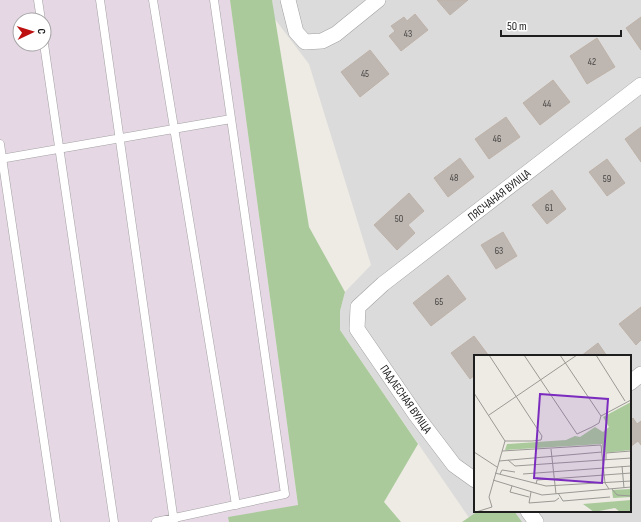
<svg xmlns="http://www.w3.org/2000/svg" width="641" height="522" viewBox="0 0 641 522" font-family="'Sofia Sans Condensed',sans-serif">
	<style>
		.residential { fill: #dcdbdb; fill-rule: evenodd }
		.industrial { fill: #e6d7e4; fill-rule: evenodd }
		.forest { fill: #aaca9c }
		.building { fill: #beb7b1; stroke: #beb2a8 }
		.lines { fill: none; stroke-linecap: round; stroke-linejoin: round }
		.lane-casing { stroke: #a2a2a2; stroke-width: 9 }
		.street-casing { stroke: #a2a2a2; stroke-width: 16 }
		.lane { stroke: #fff; stroke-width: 8 }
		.street { stroke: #fff; stroke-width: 15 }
		.labels { text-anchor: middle; stroke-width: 3.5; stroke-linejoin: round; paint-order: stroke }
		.number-label { font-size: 10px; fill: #464443 }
		.street-label { font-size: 12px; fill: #1e1e1e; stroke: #fff }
		.inset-road { fill: none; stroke: #9b9995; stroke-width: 1 }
		.view { fill: #7b2cbf; fill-opacity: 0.15; stroke: #7b2cbf; stroke-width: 2 }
		.inset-edge { fill: none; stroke: #1e1e1e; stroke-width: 2 }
	</style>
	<rect width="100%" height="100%" fill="#eeebe4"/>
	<!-- residential -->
	<path class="residential" d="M272,0H641V522H472L340,330V311L345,292L371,265L309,64L274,18ZM475,356H630V511H475Z"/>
	<!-- industrial -->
	<path class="industrial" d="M0,0H230L298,506L229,517V522H0ZM20,20H44V44H20Z"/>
	<!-- forest -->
	<path class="forest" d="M230,0H272L309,227L345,292L340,311V330L418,444L384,502L401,522H229L228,517L298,505Z
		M478,511H514L522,522H462Z"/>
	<!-- building -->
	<path class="building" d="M437,0H468L450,15Z
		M415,14L428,30L401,51L389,36L395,31L391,26L404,17L407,21Z
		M641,17V50L626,28Z
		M597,38L615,67L587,84L570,56Z
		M370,50L389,74L360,97L341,72Z
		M553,80L570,102L540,125L523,103Z
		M506,117L520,137L489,159L475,139Z
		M641,127V162L625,139Z
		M460,158L474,177L448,197L434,178Z
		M607,159L625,183L607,196L589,172Z
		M552,190L566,209L547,224L532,205Z
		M409,193L424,211L408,225L415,233L397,250L374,225Z
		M503,232L517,256L496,269L481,245Z
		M448,275L466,299L431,326L413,303Z
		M641,307V340L636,345L619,324Z
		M474,336L489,356H475V375L470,379L451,353Z
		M598,343L607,356H581Z
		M633,418L637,424L641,421V445L638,441L630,447V421Z"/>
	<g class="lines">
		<!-- lane casing -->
		<g class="lane-casing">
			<path id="lane" d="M38,0L41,20
				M100,0L174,522
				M153,0L236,505
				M44,44L114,522
				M0,144L56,522
				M0,159L231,119
				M156,522L285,494L214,0"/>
		</g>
		<!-- street casing -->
		<g class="street-casing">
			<path id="street" d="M288,0L296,32L305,42L322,41L336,34L378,0
				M630,383L641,374
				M475,480L454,465L416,415L357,329L358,307L383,284L641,85
				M528,511L536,522"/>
		</g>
		<!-- lane -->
		<use href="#lane" class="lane"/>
		<!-- street -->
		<use href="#street" class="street"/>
	</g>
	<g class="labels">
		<!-- number labels -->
		<g class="number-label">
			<text x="408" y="37">43</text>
			<text x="592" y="65">42</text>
			<text x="365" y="77">45</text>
			<text x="547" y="107">44</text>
			<text x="497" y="142">46</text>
			<text x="454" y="181">48</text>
			<text x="607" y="182">59</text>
			<text x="549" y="211">61</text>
			<text x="399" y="222">50</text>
			<text x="499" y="254">63</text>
			<text x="439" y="305">65</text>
		</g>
		<!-- street labels -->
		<g class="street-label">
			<text transform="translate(499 195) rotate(-38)" y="4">ПЯСЧАНАЯ ВУЛІЦА</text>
			<text transform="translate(406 399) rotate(55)" y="4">ПАДЛЕСНАЯ ВУЛІЦА</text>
		</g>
	</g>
	<!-- overview -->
	<g transform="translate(474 355)">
		<rect width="157" height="157" fill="#eeebe4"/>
		<path d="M157,47V95L129,98L128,89L31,95L33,89L92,85L101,81L106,82L121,72L129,77L135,72L129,62ZM157,134V142L139,143L138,135ZM157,145V157H146L141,153L120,157L109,149Z" fill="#aaca9c"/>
		<path class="inset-road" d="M15,0L68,81L67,85L58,86H31M50,0L103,79L118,72L125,68L127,61L157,45M86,0L127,61M122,0L151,46M0,38L31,86L15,142L18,152L2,157M15,60L103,0M77,94L82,139M28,96L127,90L131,128L135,134M0,97L23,112M34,105L41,111L157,103M132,105V98L157,96M25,106L128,97M148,111L150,133M21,118L72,131L157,126M26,119L28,115L41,117M49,119L157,111M19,125L68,140L157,132M62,129L63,125L157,118M38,131L36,137L55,142M138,134L143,140L157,141M57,137L55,148L81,146L85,143M84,138L89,146L136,142"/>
		<path class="view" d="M66,39L134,44L128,128L60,123Z"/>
		<rect width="157" height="157" class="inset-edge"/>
	</g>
	<!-- north arrow -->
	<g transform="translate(32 32) rotate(86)"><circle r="19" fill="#ffffff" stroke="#a5a5a5"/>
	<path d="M0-3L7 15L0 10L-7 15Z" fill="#bc1011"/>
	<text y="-6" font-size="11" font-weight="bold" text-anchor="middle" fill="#1e1e1e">С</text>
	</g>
	<!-- scale -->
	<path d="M501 30v6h120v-6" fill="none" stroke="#1e1e1e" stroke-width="2"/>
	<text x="507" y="30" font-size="12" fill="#1e1e1e" stroke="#ffffff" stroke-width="3" paint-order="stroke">50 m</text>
</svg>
